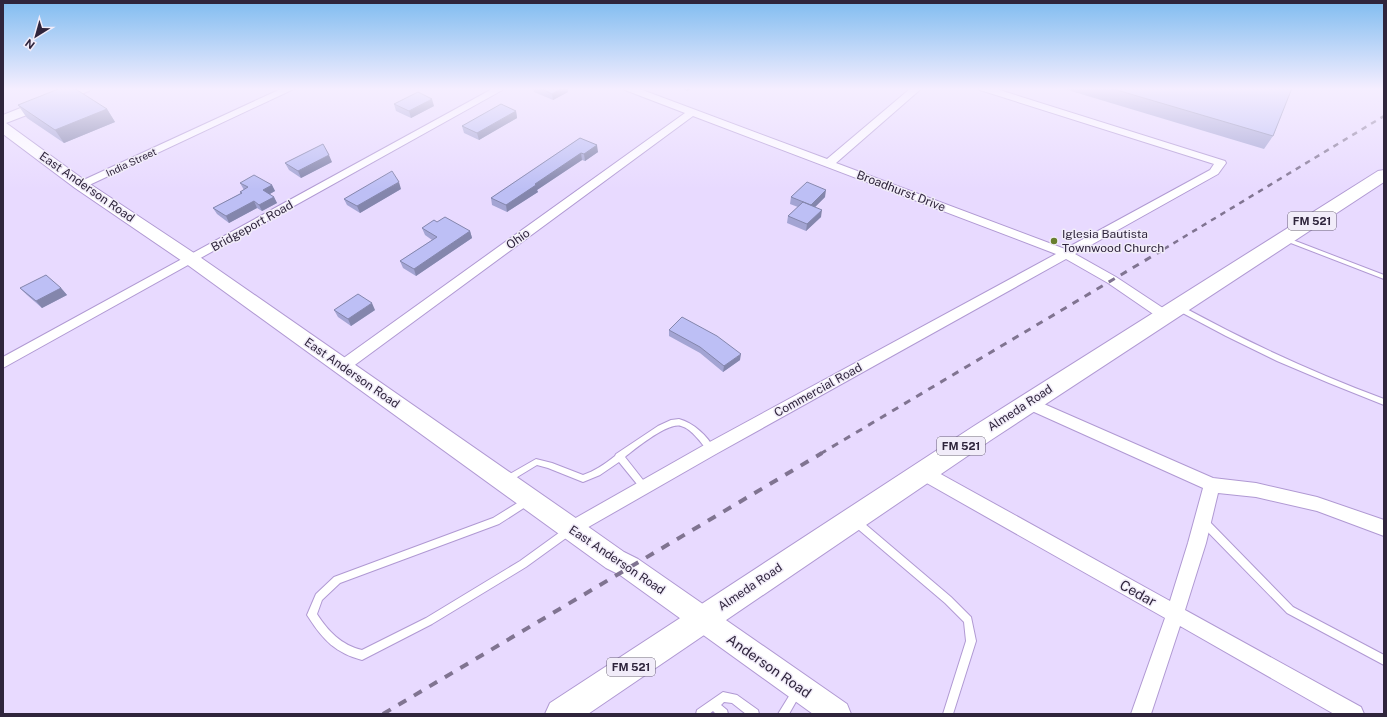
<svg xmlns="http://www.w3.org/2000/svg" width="1387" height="717" viewBox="0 0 1387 717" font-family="'Public Sans',sans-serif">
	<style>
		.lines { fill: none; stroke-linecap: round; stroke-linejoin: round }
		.lane-casing { stroke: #b099d3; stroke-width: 2 }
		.street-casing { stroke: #b099d3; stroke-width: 2 }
		.secondary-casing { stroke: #b099d3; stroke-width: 2 }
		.primary-casing { stroke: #b099d3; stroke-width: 2 }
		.lane { fill: #fff; fill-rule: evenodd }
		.street { fill: #fff; fill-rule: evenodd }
		.secondary { fill: #fff; fill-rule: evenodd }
		.primary { fill: #fff; fill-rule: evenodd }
		.rail-far2 { stroke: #807491; stroke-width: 2.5; stroke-dasharray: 5.5 5.5; stroke-linecap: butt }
		.rail-far1 { stroke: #807491; stroke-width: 3; stroke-dasharray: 7 7; stroke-linecap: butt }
		.rail { stroke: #807491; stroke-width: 4; stroke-dasharray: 9 9; stroke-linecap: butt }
		.wall { fill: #a3a4d3 }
		.shaded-wall { fill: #8486ac }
		.building { fill: #bdbff5; stroke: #8486ac }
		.poi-dot { fill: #687e2f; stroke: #f1ecf9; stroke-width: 1.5 }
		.labels { text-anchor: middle; stroke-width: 3; stroke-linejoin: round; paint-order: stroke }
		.far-street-label { font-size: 10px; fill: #2f253c; stroke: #f1ecf9 }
		.shield { fill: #f1ecf9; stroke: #696175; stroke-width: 1 }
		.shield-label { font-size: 11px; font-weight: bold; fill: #2f253c }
		.street-label { font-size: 12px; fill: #2f253c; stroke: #f1ecf9 }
		.poi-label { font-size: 12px; fill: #2f253c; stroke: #f1ecf9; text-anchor: start }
		.near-street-label { font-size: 14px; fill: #2f253c; stroke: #f1ecf9 }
	</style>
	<rect width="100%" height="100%" fill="#e8daff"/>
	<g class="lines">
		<!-- lane casing -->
		<g class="lane-casing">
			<path id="lane" d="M1285,237L1384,275V279L1283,240L1282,239L1283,238Z
				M1177,306H1181C1247,342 1314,373 1384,399V405L1329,383L1277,361L1226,336L1177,310L1176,308Z
				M679,419C694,423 707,436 715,449L714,451L711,452L708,451C701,443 692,429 681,426C668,422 635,449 625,457L647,485L648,487L647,489L644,490L641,489L619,462L600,475L583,482L548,468L537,465L509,482L506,483L503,482L502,480L503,478L536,459L552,463L583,475C595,471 605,464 615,456L616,454L658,426L671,420Z
				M527,497L530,498L531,501L530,504L499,524L340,583L322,600L317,614C328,631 341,645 362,650L426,618L520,561L567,527L570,526L573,527L574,530L573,533L526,567L432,624L362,660C336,653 323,640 309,618L307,615L316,594L334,577L493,518Z
				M855,517L858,518L951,597L971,617L976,641L953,714H943L966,641L964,622L945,603L852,524L851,521L852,518Z
				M1204,518L1207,519L1293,607L1384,655V665L1287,613L1201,525L1200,522L1201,519Z
				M797,686L800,688L802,691L789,714H778L794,688Z
				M723,692L737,695L758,710L759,714H746L732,703L724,702L721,705L727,710L728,714H716L713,711L709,714H696L697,710Z"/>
		</g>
		<!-- street casing -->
		<g class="street-casing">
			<path id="street" d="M283,88H296L85,187H77L75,185L77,183Z
				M494,88H506L3,368V357Z
				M623,88H637L827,159L911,88H922L836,163L1065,249L1210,170L1214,164L980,90L978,88H993L1225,161L1226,163L1218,174L1075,254L1116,277L1169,312L1171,315L1169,318L1164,320L1159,318L1108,283L1066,259L716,454L571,537L565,534L563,529L565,524L706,444L1056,254L693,116L348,370L343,371L338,370L336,366L338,362L685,113L625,90Z
				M1028,397L1213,478L1256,483L1317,497L1384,520V536L1317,511L1256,497L1218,493L1206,543L1185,610L1361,707L1364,714H1334L1180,626L1151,714H1131L1165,618L916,477L914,472L916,467L922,465L928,467L1170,601L1188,543L1203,488L1023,407L1021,403L1023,399Z"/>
		</g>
		<!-- secondary casing -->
		<g class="secondary-casing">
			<path id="secondary" d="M71,88H91L89,91L6,123L87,182L197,255L580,521L624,552L638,559L847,704L851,714H813L620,575L606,568L185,263L75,188L3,134V115Z"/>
		</g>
		<!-- primary casing -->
		<g class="primary-casing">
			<path id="primary" d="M1384,170V182L991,440L588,714H545L550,703L974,426L1359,183L1378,171Z"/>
		</g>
		<!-- lane -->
		<use href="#lane" class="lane"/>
		<!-- street -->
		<use href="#street" class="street"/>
		<!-- secondary -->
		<use href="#secondary" class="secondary"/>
		<!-- primary -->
		<use href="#primary" class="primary"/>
		<!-- rail-far2 -->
		<path class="rail-far2" d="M1164,249L1384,116"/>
		<!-- rail-far1 -->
		<path class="rail-far1" d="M820,454L1166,248"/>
		<!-- rail -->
		<path class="rail" d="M383,714L822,453"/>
	</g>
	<!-- wall -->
	<path class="wall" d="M533,88H568V92L553,100L534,92Z
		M679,88H692L687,91Z
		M1061,88H1292L1273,136L1264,149Z
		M394,104L434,106L411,118L396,111Z
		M18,105L107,109L115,122L64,143L27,118Z
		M516,111L517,118L479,140L464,133L462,126Z
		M580,138L598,152L585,161L582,160L537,190L538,192L507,212L492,205L491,198Z
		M332,162L301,178L289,170L285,163Z
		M240,183L272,185L275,191L270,194L274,197L277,203L262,211L257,208L229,223L217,214L213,208L241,193L240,192L244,190Z
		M401,189L360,213L347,205L344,199Z
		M791,197H825L815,207L821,217L806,231L787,223L788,216L798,207L790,204Z
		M422,228L470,231L472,238L416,276L403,268L400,261L432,240L425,235Z
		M20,288H61L67,295L42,308L27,295Z
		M334,310H375L351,326L338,317Z
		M669,330L740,360L723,372L700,353L669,336Z"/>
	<!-- shaded-wall -->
	<path class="shaded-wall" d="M562,88H568V92L553,100L552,94Z
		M687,88H692L687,91Z
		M432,99L434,106L411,118L409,111Z
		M107,109L115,122L64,143L55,130Z
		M516,111L517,118L479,140L477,133Z
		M597,145L598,152L585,161L584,154Z
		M581,153L582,160L537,190L538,192L507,212L506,205L535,184Z
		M329,155L332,162L301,178L298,171Z
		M399,182L401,189L360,213L357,206Z
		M272,185L275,191L266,196L263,190Z
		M826,190L825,197L810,212L811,205Z
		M274,197L277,203L262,211L259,205Z
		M254,201L257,208L229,223L226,216Z
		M822,210L821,217L806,231L807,224Z
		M470,231L472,238L416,276L414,269Z
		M61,288L67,295L42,308L36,301Z
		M372,303L375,310L351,326L348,319Z
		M741,354L740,360L723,372L724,366Z"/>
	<!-- building -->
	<path class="building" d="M61,88H74L107,109L55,130L18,105Z
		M540,88H562L552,94Z
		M1110,88H1292L1273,136Z
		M418,92L432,99L409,111L394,104Z
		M501,104L516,111L477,133L462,126Z
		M580,138L597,145L584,154L581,153L535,184L536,185L506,205L491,198Z
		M323,144L329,155L298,171L285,163Z
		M392,171L399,182L357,206L344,199Z
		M254,175L272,185L263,190L274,197L259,205L254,201L226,216L213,208L242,193L240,192L248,187L240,183Z
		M807,182L826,190L811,205L791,197Z
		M803,202L822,210L807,224L788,216Z
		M445,217L470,231L414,269L400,261L437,237L422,228L434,220L437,222Z
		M46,275L61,288L36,301L20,288Z
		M358,294L372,303L348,319L334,310Z
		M682,317L717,336L741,354L724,366L700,347L669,330Z"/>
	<!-- sky -->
	<linearGradient id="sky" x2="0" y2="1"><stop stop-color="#80bcf0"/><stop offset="0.47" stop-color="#f5eeff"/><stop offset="1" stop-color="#f5eeff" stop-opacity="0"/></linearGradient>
	<rect width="1387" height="189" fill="url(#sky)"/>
	<!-- markers -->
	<circle class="poi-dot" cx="1054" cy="241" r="4"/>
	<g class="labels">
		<!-- far-street labels -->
		<g class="far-street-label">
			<text transform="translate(131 162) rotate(-25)" y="4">India Street</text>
		</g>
		<!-- shield labels -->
		<g class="shield">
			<rect x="1288" y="212" width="48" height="18" rx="3"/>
			<rect x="937" y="437" width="48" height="18" rx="3"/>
			<rect x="607" y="658" width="48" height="18" rx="3"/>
		</g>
		<g class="shield-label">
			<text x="1312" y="225">FM 521</text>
			<text x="961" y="450">FM 521</text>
			<text x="631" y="671">FM 521</text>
		</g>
		<!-- street labels -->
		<g class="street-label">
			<text transform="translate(87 187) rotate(35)" y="4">East Anderson Road</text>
			<text transform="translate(901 191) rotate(21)" y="4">Broadhurst Drive</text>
			<text transform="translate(252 226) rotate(-29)" y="4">Bridgeport Road</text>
			<text transform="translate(518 239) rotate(-36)" y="4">Ohio</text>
			<text transform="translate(352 373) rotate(35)" y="4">East Anderson Road</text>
			<text transform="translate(818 390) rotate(-29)" y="4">Commercial Road</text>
			<text transform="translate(1020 408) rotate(-33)" y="4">Almeda Road</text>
			<text transform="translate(617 560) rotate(34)" y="4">East Anderson Road</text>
			<text transform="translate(750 587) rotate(-34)" y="4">Almeda Road</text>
		</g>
		<!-- poi labels -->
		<g class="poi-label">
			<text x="1062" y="238">Iglesia Bautista<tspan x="1062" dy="14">Townwood Church</tspan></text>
		</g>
		<!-- near-street labels -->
		<g class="near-street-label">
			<text transform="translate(1138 593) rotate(29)" y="5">Cedar</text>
			<text transform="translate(769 666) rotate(35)" y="5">Anderson Road</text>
		</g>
	</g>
	<!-- border -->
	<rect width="1387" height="717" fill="none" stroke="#2f253c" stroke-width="8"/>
	<!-- north arrow -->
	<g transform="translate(36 36) rotate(217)" stroke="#f1ecf9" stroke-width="3" paint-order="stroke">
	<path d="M0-3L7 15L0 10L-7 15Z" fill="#2f253c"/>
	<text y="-6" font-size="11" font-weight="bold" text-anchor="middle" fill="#2f253c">N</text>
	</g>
</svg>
